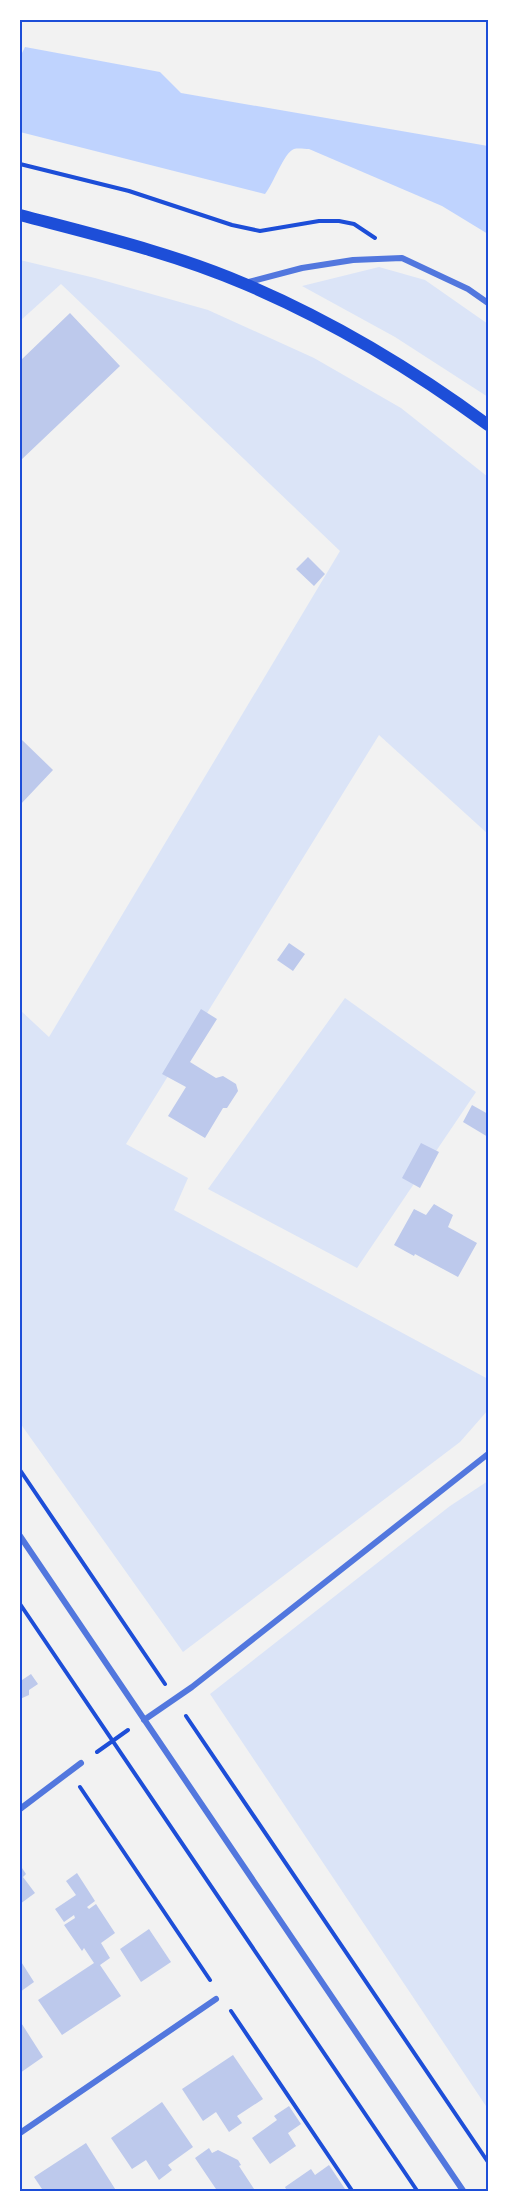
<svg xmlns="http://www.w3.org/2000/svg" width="508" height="2211" viewBox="0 0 508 2211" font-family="Manrope,sans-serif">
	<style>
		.green { fill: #dbe4f7 }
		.water { fill: #bfd3fe }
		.building { fill: #bdc9ec }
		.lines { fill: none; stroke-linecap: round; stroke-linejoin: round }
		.path { stroke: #1d4ed8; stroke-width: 4 }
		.minor { stroke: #5277de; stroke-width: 6 }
		.secondary { stroke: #1d4ed8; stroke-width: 12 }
		.neatline { fill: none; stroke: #1d4ed8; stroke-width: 2 }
	</style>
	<rect width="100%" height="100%" fill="#f2f2f2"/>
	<!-- green -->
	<path class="green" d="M20,260L95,278L208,310L314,358L401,408L488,477V834L379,735L126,1144L188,1178L174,1210L488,1379V1410L460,1442L183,1652L20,1423V1010L49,1037L340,551L61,284L20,321Z
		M379,267L425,280L488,324V397L395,337L302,286Z
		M345,998L476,1092L357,1268L208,1189Z
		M488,1481V2109L210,1694L450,1506Z"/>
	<!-- water -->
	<path class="water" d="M25,47L160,72L181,93L488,146V234L442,206L309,149C305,149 298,148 294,149C284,152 273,185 265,194L20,132V57Z"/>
	<!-- building -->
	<path class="building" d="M70,313L120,366L20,461V361Z
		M308,557L325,574L314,586L296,569Z
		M20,738L53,770L20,805Z
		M289,943L305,954L293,971L277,960Z
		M201,1009L217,1019L190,1062L216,1078L223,1076L236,1084L238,1091L227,1108H223L205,1138L168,1116L186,1087L162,1074Z
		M472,1105L488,1114V1137L463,1122Z
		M421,1143L439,1152L420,1188L402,1178Z
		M434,1204L453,1215L448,1227L477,1243L458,1277L415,1254L414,1256L394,1245L414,1209L426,1215Z
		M31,1674L38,1684L29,1690V1695L20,1699V1679L22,1680Z
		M20,1865L26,1874L23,1877L35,1893L20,1904Z
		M77,1873L95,1901L87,1907L89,1909L96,1904L115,1933L101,1943L110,1958L100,1965L121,1996L62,2035L38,2000L94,1963L84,1948L82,1951L64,1925L75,1918L74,1915L64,1922L55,1909L76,1895L66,1881Z
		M149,1929L171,1962L141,1982L120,1949Z
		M20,1960L34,1982L20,1992Z
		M20,2021L43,2057L20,2073Z
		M233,2055L263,2099L237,2116L242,2123L229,2132L216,2112L203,2121L182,2089Z
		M162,2102L193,2147L168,2165L172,2170L159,2180L146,2160L132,2169L111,2138Z
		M289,2106L301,2124L288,2133L296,2146L270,2164L252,2138L277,2120L274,2116Z
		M86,2143L117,2192H44L34,2177Z
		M209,2148L212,2153L218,2150L238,2160L241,2165L239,2166L256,2192H218L195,2158Z
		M329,2165L347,2192H282L286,2189L285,2187L311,2169L315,2175Z"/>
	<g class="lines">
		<!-- path -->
		<path class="path" d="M20,164L129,191L232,225L260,231L319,221H339L354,224L375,238
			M20,1470L165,1684
			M20,1604L418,2192
			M186,1716L488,2162
			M97,1752L128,1730
			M80,1787L210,1980
			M231,2011L353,2192"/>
		<!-- minor -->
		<path class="minor" d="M245,283L302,268L353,260L402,258L468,289L488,303
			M20,1536L464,2192
			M144,1720L192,1687L488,1454
			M20,1809L81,1763
			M20,2133L216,1999"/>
		<!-- secondary -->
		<path class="secondary" d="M20,215C96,235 173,253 245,284C332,321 412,369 488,425"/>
	</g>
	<!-- border -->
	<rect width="508" height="2211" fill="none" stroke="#ffffff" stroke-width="42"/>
	<rect x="21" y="21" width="466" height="2169" class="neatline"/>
</svg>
